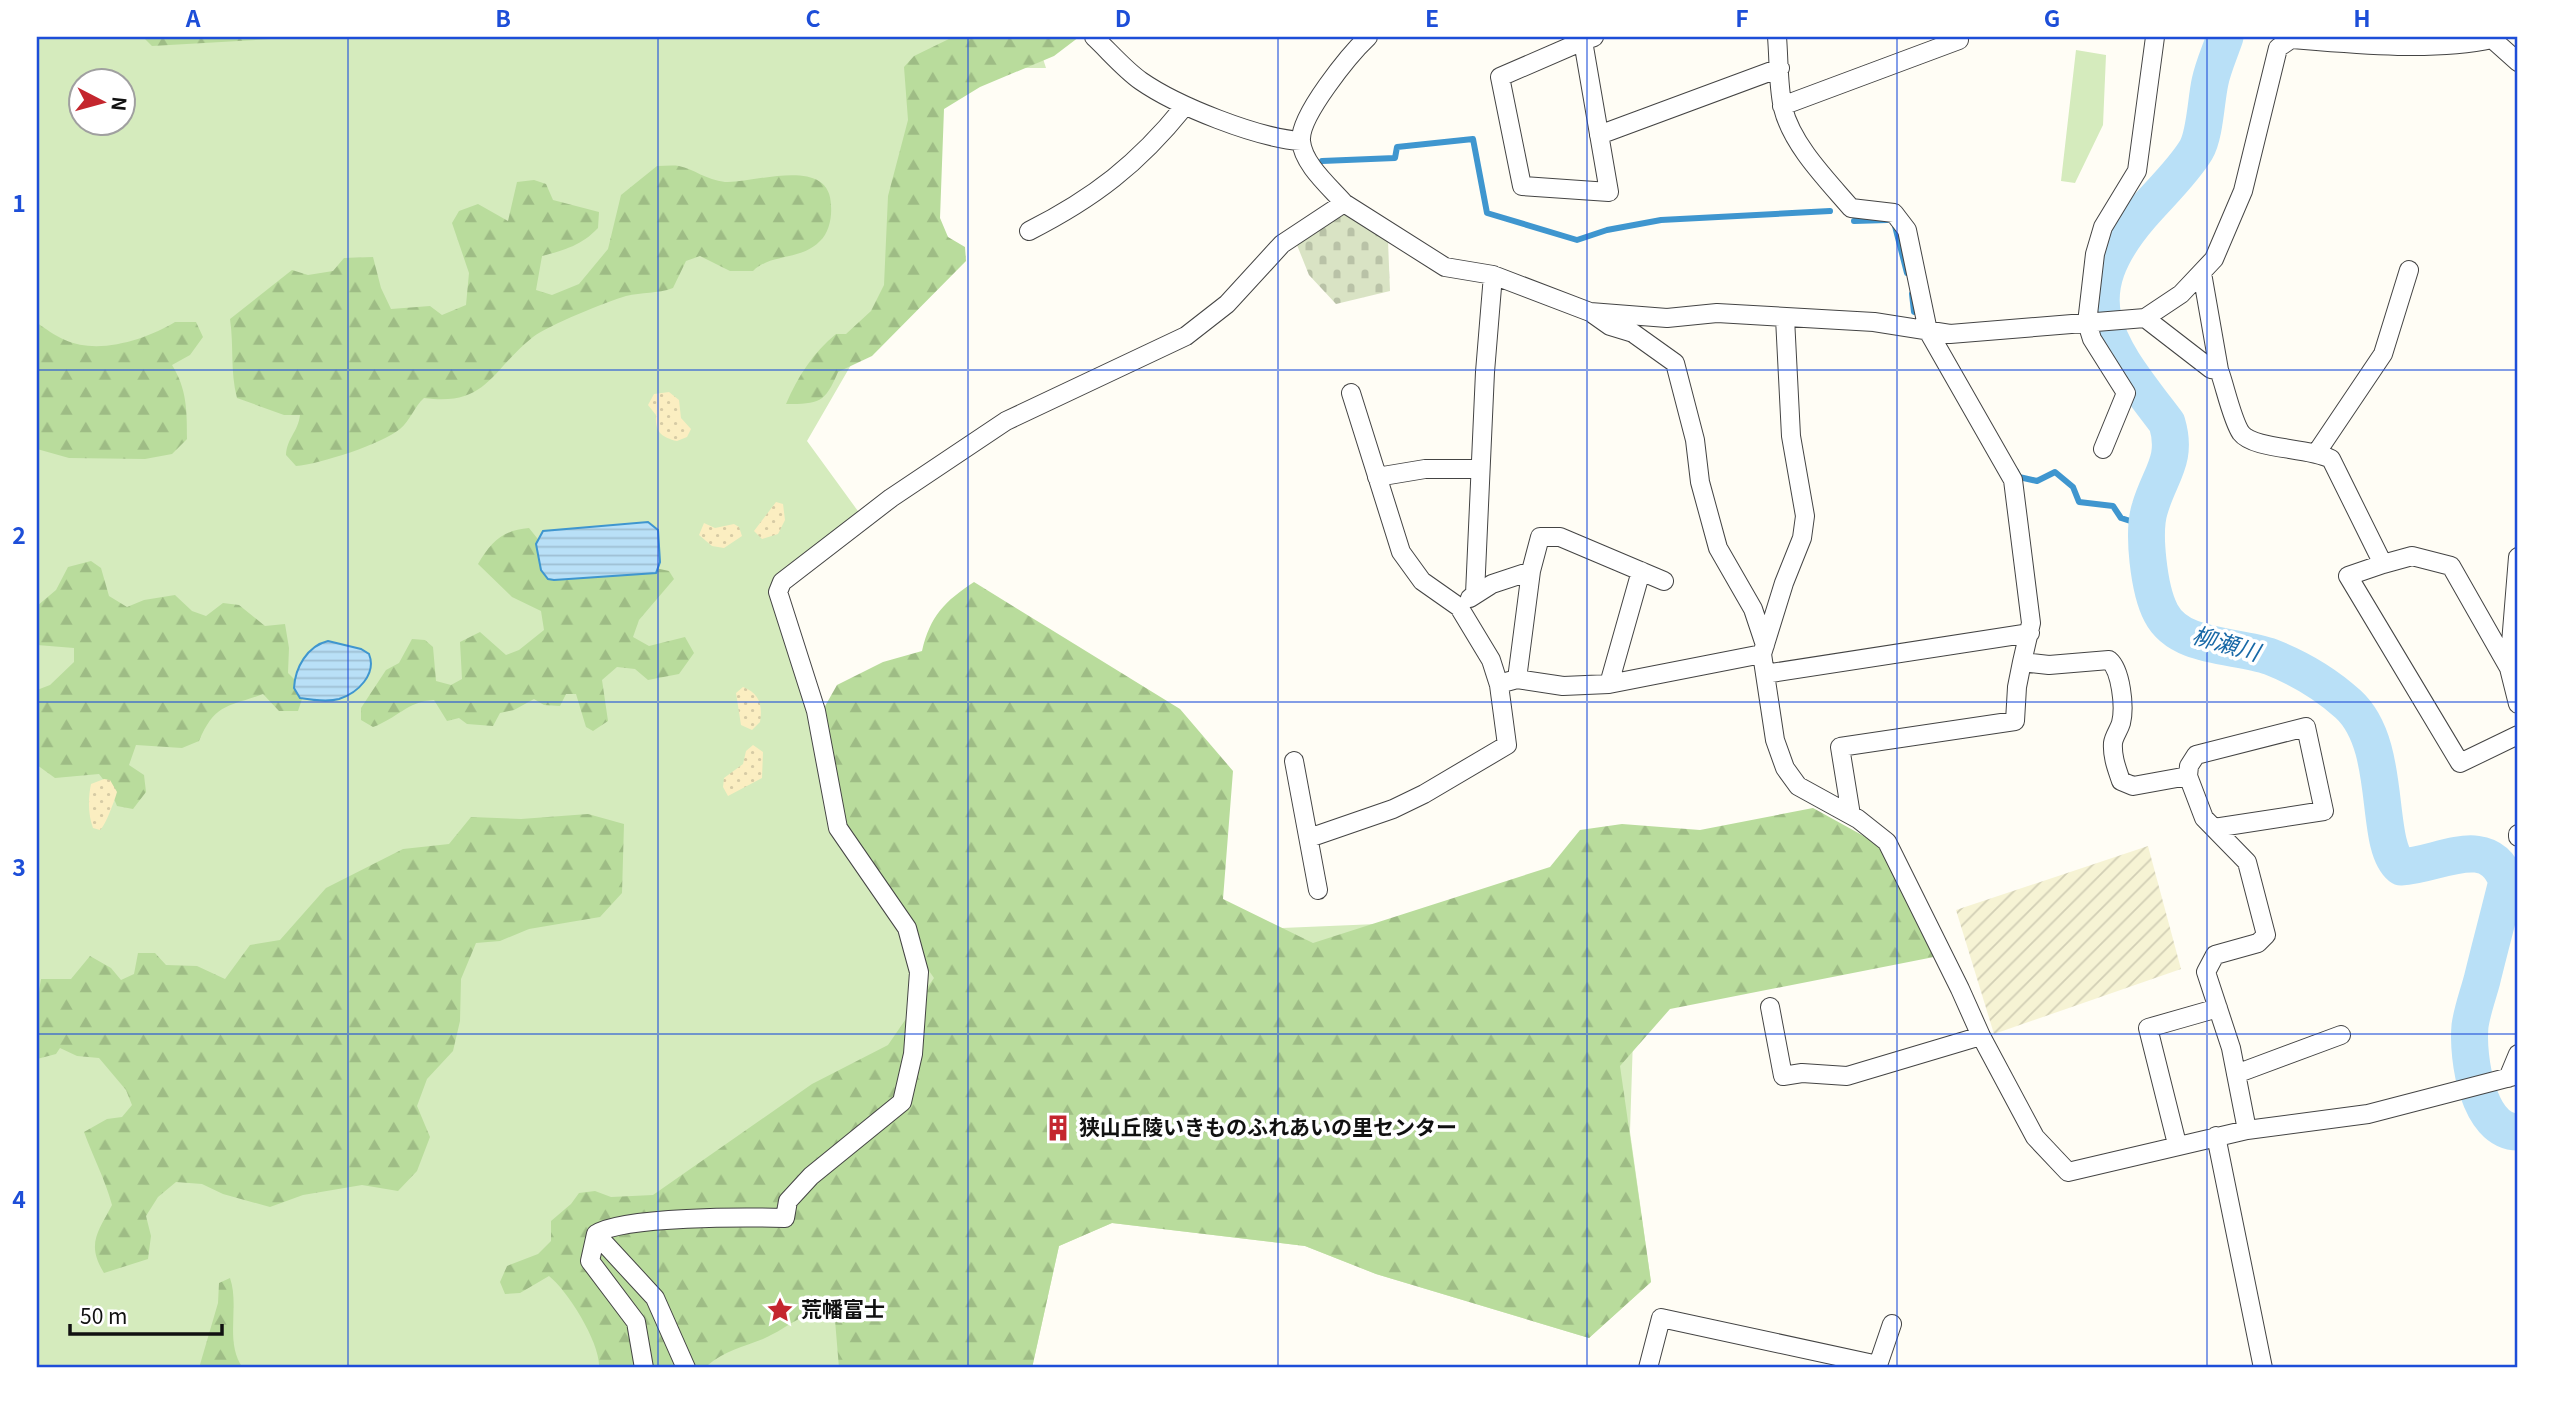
<svg xmlns="http://www.w3.org/2000/svg" width="2555" height="1405" viewBox="0 0 2555 1405" font-family="Georgia,'Noto Sans JP',serif">
	<style>
		.farmland { fill: url(#farmland-furrows) }
		.grass { fill: #d5ebbd; fill-rule: evenodd }
		.forest { fill: url(#forest-firs) }
		.sand { fill: url(#sand-dots) }
		.cemetery { fill: url(#cemetery-stones) }
		.water { fill: url(#water-rules); stroke: #3f96cf; stroke-width: 2 }
		.lines { fill: none; stroke-linecap: round; stroke-linejoin: round }
		.stream { stroke: #3f96cf; stroke-width: 6 }
		.river { stroke: #b9e0f7; stroke-width: 37 }
		.street-casing { stroke: #444; stroke-width: 20 }
		.street { stroke: #fff; stroke-width: 18 }
		.grid { fill: none; stroke: #1d4ed8; stroke-width: 2; stroke-opacity: 0.55 }
		.labels { text-anchor: middle; stroke-width: 7; stroke-linejoin: round; paint-order: stroke }
		.poi-label { font-size: 21px; font-weight: bold; fill: #111; stroke: #fff; text-anchor: start }
		.water-label { font-size: 23px; font-style: italic; fill: #1768a6; stroke: #fff }
		.neatline { fill: none; stroke: #1d4ed8; stroke-width: 2.5 }
		.grid-label { font-size: 23px; text-anchor: middle; font-weight: bold; fill: #1d4ed8 }
	</style>
	<defs>
		<pattern id="farmland-furrows" width="10" height="10" patternUnits="userSpaceOnUse" patternTransform="scale(1.75)"><rect width="10" height="10" fill="#f6f3d4"/><path d="M-1 1l2-2M0 10L10 0M9 11l2-2" fill="none" stroke="#d2cfb5"/></pattern>
		<pattern id="forest-firs" width="22" height="20" patternUnits="userSpaceOnUse" patternTransform="scale(1.75)"><rect width="22" height="20" fill="#b9dc9c"/><path d="M5 1l3.5 6h-7zM16 11l3.5 6h-7z" fill="#9ebc85"/></pattern>
		<pattern id="sand-dots" width="8" height="8" patternUnits="userSpaceOnUse" patternTransform="scale(1.75)"><rect width="8" height="8" fill="#fbeec1"/><path d="M2 2h.1M6 6h.1" fill="none" stroke="#d6cba5" stroke-width="1.8" stroke-linecap="round"/></pattern>
		<pattern id="cemetery-stones" width="16" height="16" patternUnits="userSpaceOnUse" patternTransform="scale(1.75)"><rect width="16" height="16" fill="#d9e3c4"/><path d="M2 7V4a2 2 0 0 1 4 0v3zM10 15v-3a2 2 0 0 1 4 0v3z" fill="#b9c2a7"/></pattern>
		<pattern id="water-rules" width="6" height="5" patternUnits="userSpaceOnUse" patternTransform="scale(1.75)"><rect width="6" height="5" fill="#b9e0f7"/><path d="M0 2.5h6" fill="none" stroke="#9ebfd3"/></pattern>
	</defs>
	<rect width="100%" height="100%" fill="#fffdf5"/>
	<!-- farmland -->
	<path class="farmland" d="M2148,846L2181,969L1994,1034L1956,910Z"/>
	<!-- grass -->
	<path class="grass" d="M37,37H1036L1046,68H941L929,282L866,339L807,441L863,518L782,582L816,711L1184,932L1637,913L1630,1132L1651,1282L1589,1338L1376,1274L1305,1246L1112,1223L1059,1246L1032,1368H37ZM80,80H122V122H80Z
		M2076,50L2106,55L2103,125L2075,183L2061,181Z"/>
	<!-- forest -->
	<path class="forest" d="M143,37H306L152,46Z
		M953,37H1079L1054,56L980,87L944,109L940,218L948,237L965,247L966,261L872,356L838,372C825,403 819,404 786,404C798,376 813,353 836,334H846L871,311L884,285L888,196L908,120L904,67L914,56Z
		M657,166C664,166 672,165 679,166C694,169 706,180 725,182C752,184 831,154 831,206C832,217 829,233 820,241C801,261 771,253 753,271H730L700,256L686,261L673,288C657,294 642,292 626,296C608,301 547,326 533,337C491,370 487,407 424,398C414,407 410,421 400,429C382,444 320,464 296,466L286,455C287,438 298,432 300,415H284L237,398C230,371 234,346 230,319L292,270L308,275L333,271L344,258L373,257L381,288L391,309L430,306L442,315L466,305L469,273L452,223L459,211L478,204L508,221L517,182L534,180L546,184L553,200L599,212L598,228C582,245 565,250 542,256L536,290L552,295L579,284L608,249L621,195Z
		M175,322H196L203,337L190,355L172,365C187,389 187,411 187,439L172,454L145,459L69,458L37,449V323C45,328 55,336 65,340C98,355 145,340 175,322Z
		M529,528L541,543L669,571L674,579L639,620L633,637L649,646L685,637L694,653L679,674L648,680L635,669L617,667L602,680L608,721L593,731L586,727L576,694H566L560,706L544,705L534,699L514,710L500,713L493,726L467,724L459,718L447,721L434,700C408,701 396,719 373,727L361,720V708L386,670L399,663L412,639L425,640L433,647L436,681L451,685L462,679L460,642L480,632L506,655L519,650L544,630L541,611L512,597L478,564C491,542 503,530 529,528Z
		M91,561L101,568L109,596L127,607L144,600L175,595L192,611L206,616L223,603L239,605L265,626L285,624L289,648L288,673L305,690L298,711H279L263,694C228,707 215,703 199,741L182,748L136,745L129,765L144,775L146,792L133,809L117,806L109,787L99,774L55,778L37,765V690L50,685L74,662V648L37,645V606L56,590L68,567Z
		M974,582L1180,709L1233,771L1223,899L1313,943L1550,867L1580,830L1622,824L1700,830L1813,808L1880,845L1939,956L1670,1009L1620,1066L1651,1282L1589,1338L1376,1274L1305,1246L1112,1223L1059,1246L1032,1368H839L834,1308C800,1312 792,1326 763,1339C743,1347 724,1351 708,1365L709,1368H599C601,1344 568,1291 549,1276L520,1293L505,1294L500,1282L507,1266L538,1254L551,1241V1221L571,1204L579,1193L595,1191L611,1197L653,1195L812,1084L888,1045L934,978L866,881L842,819L820,715L837,685L883,662L922,651C930,616 945,601 974,582Z
		M588,814L624,824L622,893L600,917L529,929L500,941L476,943L461,979L460,1021L453,1051L427,1079L417,1106L430,1137L417,1171L398,1191L362,1185L303,1195L270,1207L223,1194L202,1184L176,1182L158,1197L146,1216L151,1236L148,1259L104,1273C86,1244 98,1232 112,1205C105,1179 93,1157 84,1132L107,1119L122,1117L132,1105L126,1090L99,1058L77,1056L60,1048L56,1054L37,1059C37,1033 36,1005 41,979H71L90,956L111,968L121,980L134,974L138,953H155L166,965L197,966L225,979L250,945L280,940L326,888L403,849L449,844L471,817L521,819Z
		M230,1278C240,1307 224,1342 243,1368H199L218,1303L219,1283Z"/>
	<!-- sand -->
	<path class="sand" d="M669,392L679,400L681,418L691,429L687,437L677,441C661,437 655,432 656,415L648,405L654,394Z
		M776,502L783,504L785,520L778,534L762,539L754,531Z
		M704,523L715,528L734,524L739,527L742,536L724,548L712,546L699,535Z
		M743,687C759,693 763,705 760,722L752,730L741,725L736,693Z
		M753,745L763,752L762,778L728,796L723,787L724,778L743,764L746,751Z
		M104,779L110,780L117,792C115,799 106,825 100,830L93,828C88,815 88,798 91,784Z"/>
	<!-- cemetery -->
	<path class="cemetery" d="M1345,213L1388,241L1390,291L1336,304L1309,275L1297,245Z"/>
	<!-- water -->
	<path class="water" d="M648,522L658,530L660,562L656,573L554,580L548,579L541,570L536,544L543,531Z
		M328,641L361,649L369,654C377,674 358,693 339,699C328,702 312,700 300,698L294,688C295,668 307,646 328,641Z"/>
	<g class="lines">
		<!-- stream -->
		<path class="stream" d="M1322,161L1395,158L1397,147L1473,139L1487,213L1577,240L1607,230L1661,220L1830,211
			M1854,221L1887,220
			M1895,226L1907,273
			M1912,294L1914,312
			M2016,471L2019,477L2037,481L2055,472L2073,487L2079,502L2113,506L2121,518L2146,526"/>
		<!-- river -->
		<path class="river" d="M2225,37C2220,52 2213,67 2210,82C2206,100 2205,135 2196,150C2182,173 2159,194 2141,215C2067,301 2108,345 2167,423C2178,460 2160,474 2150,508C2142,532 2149,590 2161,613C2180,650 2237,644 2271,657C2299,668 2326,684 2348,704C2394,746 2373,844 2401,867C2440,865 2488,831 2507,881C2499,914 2490,947 2482,980C2478,995 2472,1011 2470,1026C2467,1058 2478,1132 2518,1132"/>
		<!-- street casing -->
		<g class="street-casing">
			<path id="street" d="M1094,37C1109,51 1124,69 1141,81C1177,106 1257,138 1301,141
				M1581,37L1583,41L1609,192L1522,186L1500,77L1583,41L1594,37
				M1777,37C1779,60 1778,86 1783,108C1792,145 1827,180 1851,208L1894,213L1907,230L1928,331L2013,480L2031,623L2022,662L2049,665L2109,660C2121,670 2125,707 2121,723C2119,730 2114,736 2113,743C2112,757 2117,769 2121,781L2133,786L2188,776L2204,818L2247,862L2266,935L2258,943L2215,955L2206,972L2231,1048L2247,1130
				M2490,37L2518,62
				M1782,106L1959,40L1958,37
				M1599,135L1780,68
				M1344,203L1445,267L1493,275L1590,312L1667,318L1717,313L1874,322L1950,334L2145,318L2181,294L2214,259L2243,191L2278,48L2291,39C2351,44 2433,52 2492,39
				M1029,231C1094,198 1138,164 1184,107
				M2202,273L2219,370
				M1593,314L1610,326L1633,333L1675,363L1695,440L1700,482L1718,548L1753,609L1765,645
				M1785,318L1791,436L1805,516L1802,538L1784,583L1762,654L1775,740L1785,768L1798,786L1858,819L1887,842L1960,989L1981,1036L2035,1137L2068,1172L2247,1130L2368,1114L2518,1075
				M2145,318L2211,369L2219,370C2225,386 2232,420 2241,433C2254,450 2309,447 2331,459L2383,564L2412,556L2451,566L2509,668
				M2103,449L2126,393L2092,339L2087,323L2095,254L2103,227L2137,171L2155,37
				M2317,452L2383,354L2409,270
				M1377,477L1425,469H1480
				M2518,557L2509,668L2518,704
				M2383,564L2348,576L2460,763L2518,735
				M1475,594L1485,372L1493,275
				M1470,598L1492,584L1531,571
				M1765,674L2030,633
				M1517,679L1531,571L1540,537H1560L1664,581
				M1506,682L1517,679L1563,686L1609,684L1762,654
				M1609,684L1641,571
				M1294,761L1318,890
				M2188,776L2189,766L2196,755L2306,727L2324,811L2214,828
				M1851,815L1840,747L2015,721L2017,687L2022,662
				M2518,834V837
				M1309,838L1393,809L1424,794L1507,745L1499,685L1491,660L1459,607L1422,581L1401,552L1351,393
				M1770,1007L1783,1076L1802,1073L1847,1076L1981,1036
				M2236,1074L2341,1035
				M2508,1078L2518,1054
				M2216,1136L2263,1368
				M2177,1144L2148,1028L2218,1008
				M596,1234L655,1298L686,1368
				M644,1368L636,1322L590,1261L596,1234C623,1216 748,1217 785,1218L788,1201L811,1176L902,1102L913,1054L919,972L907,928L838,828L816,711L778,592L782,582L891,498L1006,421L1186,336L1227,304L1282,244L1344,203C1329,186 1303,164 1301,141C1299,116 1350,54 1368,37
				M1648,1368L1661,1318L1878,1365L1892,1324"/>
		</g>
		<!-- street -->
		<use href="#street" class="street"/>
	</g>
	<!-- grid -->
	<path class="grid" d="M348,37V1368M658,37V1368M968,37V1368M1278,37V1368M1587,37V1368M1897,37V1368M2207,37V1368M37,370H2518M37,702H2518M37,1034H2518"/>
	<!-- icons -->
	<defs>
		<g id="building-bare" transform="scale(2.1)"><path d="M-4-6H4V6H1V3H-1V6H-4ZM-2.5-4.3h1.7v1.8h-1.7ZM.8-4.3h1.7v1.8H.8ZM-2.5-1h1.7V.8h-1.7ZM.8-1h1.7V.8H.8Z" fill="#c4262e" stroke="#fff" stroke-width="2.5" paint-order="stroke"/></g>
		<g id="sight-bare" transform="scale(2.1)"><path d="M0-6L1.8-2.2L6-1.7L2.9 1.2L3.7 5.4L0 3.3L-3.7 5.4L-2.9 1.2L-6-1.7L-1.8-2.2Z" fill="#c4262e" stroke="#fff" stroke-width="2.5" paint-order="stroke"/></g>
	</defs>
	<g fill-rule="evenodd">
		<use href="#building-bare" x="1058" y="1128"/>
		<use href="#sight-bare" x="780" y="1310"/>
	</g>
	<g class="labels">
		<!-- poi labels -->
		<g class="poi-label">
			<text x="1079" y="1135">狭山丘陵いきものふれあいの里センター</text>
			<text x="801" y="1317">荒幡富士</text>
		</g>
		<!-- water labels -->
		<g class="water-label">
			<text transform="translate(2226 644) rotate(16)" y="8">柳瀬川</text>
		</g>
	</g>
	<!-- border -->
	<rect width="2555" height="1405" fill="none" stroke="#ffffff" stroke-width="77"/>
	<!-- north arrow -->
	<g transform="translate(102 102) rotate(96)"><circle r="33" fill="#ffffff" stroke="#a0a0a0" stroke-width="2"/>
	<path d="M0-5L12 26L0 18L-12 26Z" fill="#c4262e"/>
	<text y="-10" font-size="19" font-weight="bold" text-anchor="middle" fill="#111111">N</text>
	</g>
	<!-- scale -->
	<path d="M70 1324v10h152v-10" fill="none" stroke="#111111" stroke-width="3.5"/>
	<text x="80" y="1324" font-size="21" fill="#111111" stroke="#ffffff" stroke-width="5" paint-order="stroke">50 m</text>
	<rect x="38" y="38" width="2478" height="1328" class="neatline"/>
	<g class="grid-label">
		<text x="193" y="27">A</text>
		<text x="503" y="27">B</text>
		<text x="813" y="27">C</text>
		<text x="1123" y="27">D</text>
		<text x="1432" y="27">E</text>
		<text x="1742" y="27">F</text>
		<text x="2052" y="27">G</text>
		<text x="2362" y="27">H</text>
		<text x="19" y="212">1</text>
		<text x="19" y="544">2</text>
		<text x="19" y="876">3</text>
		<text x="19" y="1208">4</text>
	</g>
</svg>
